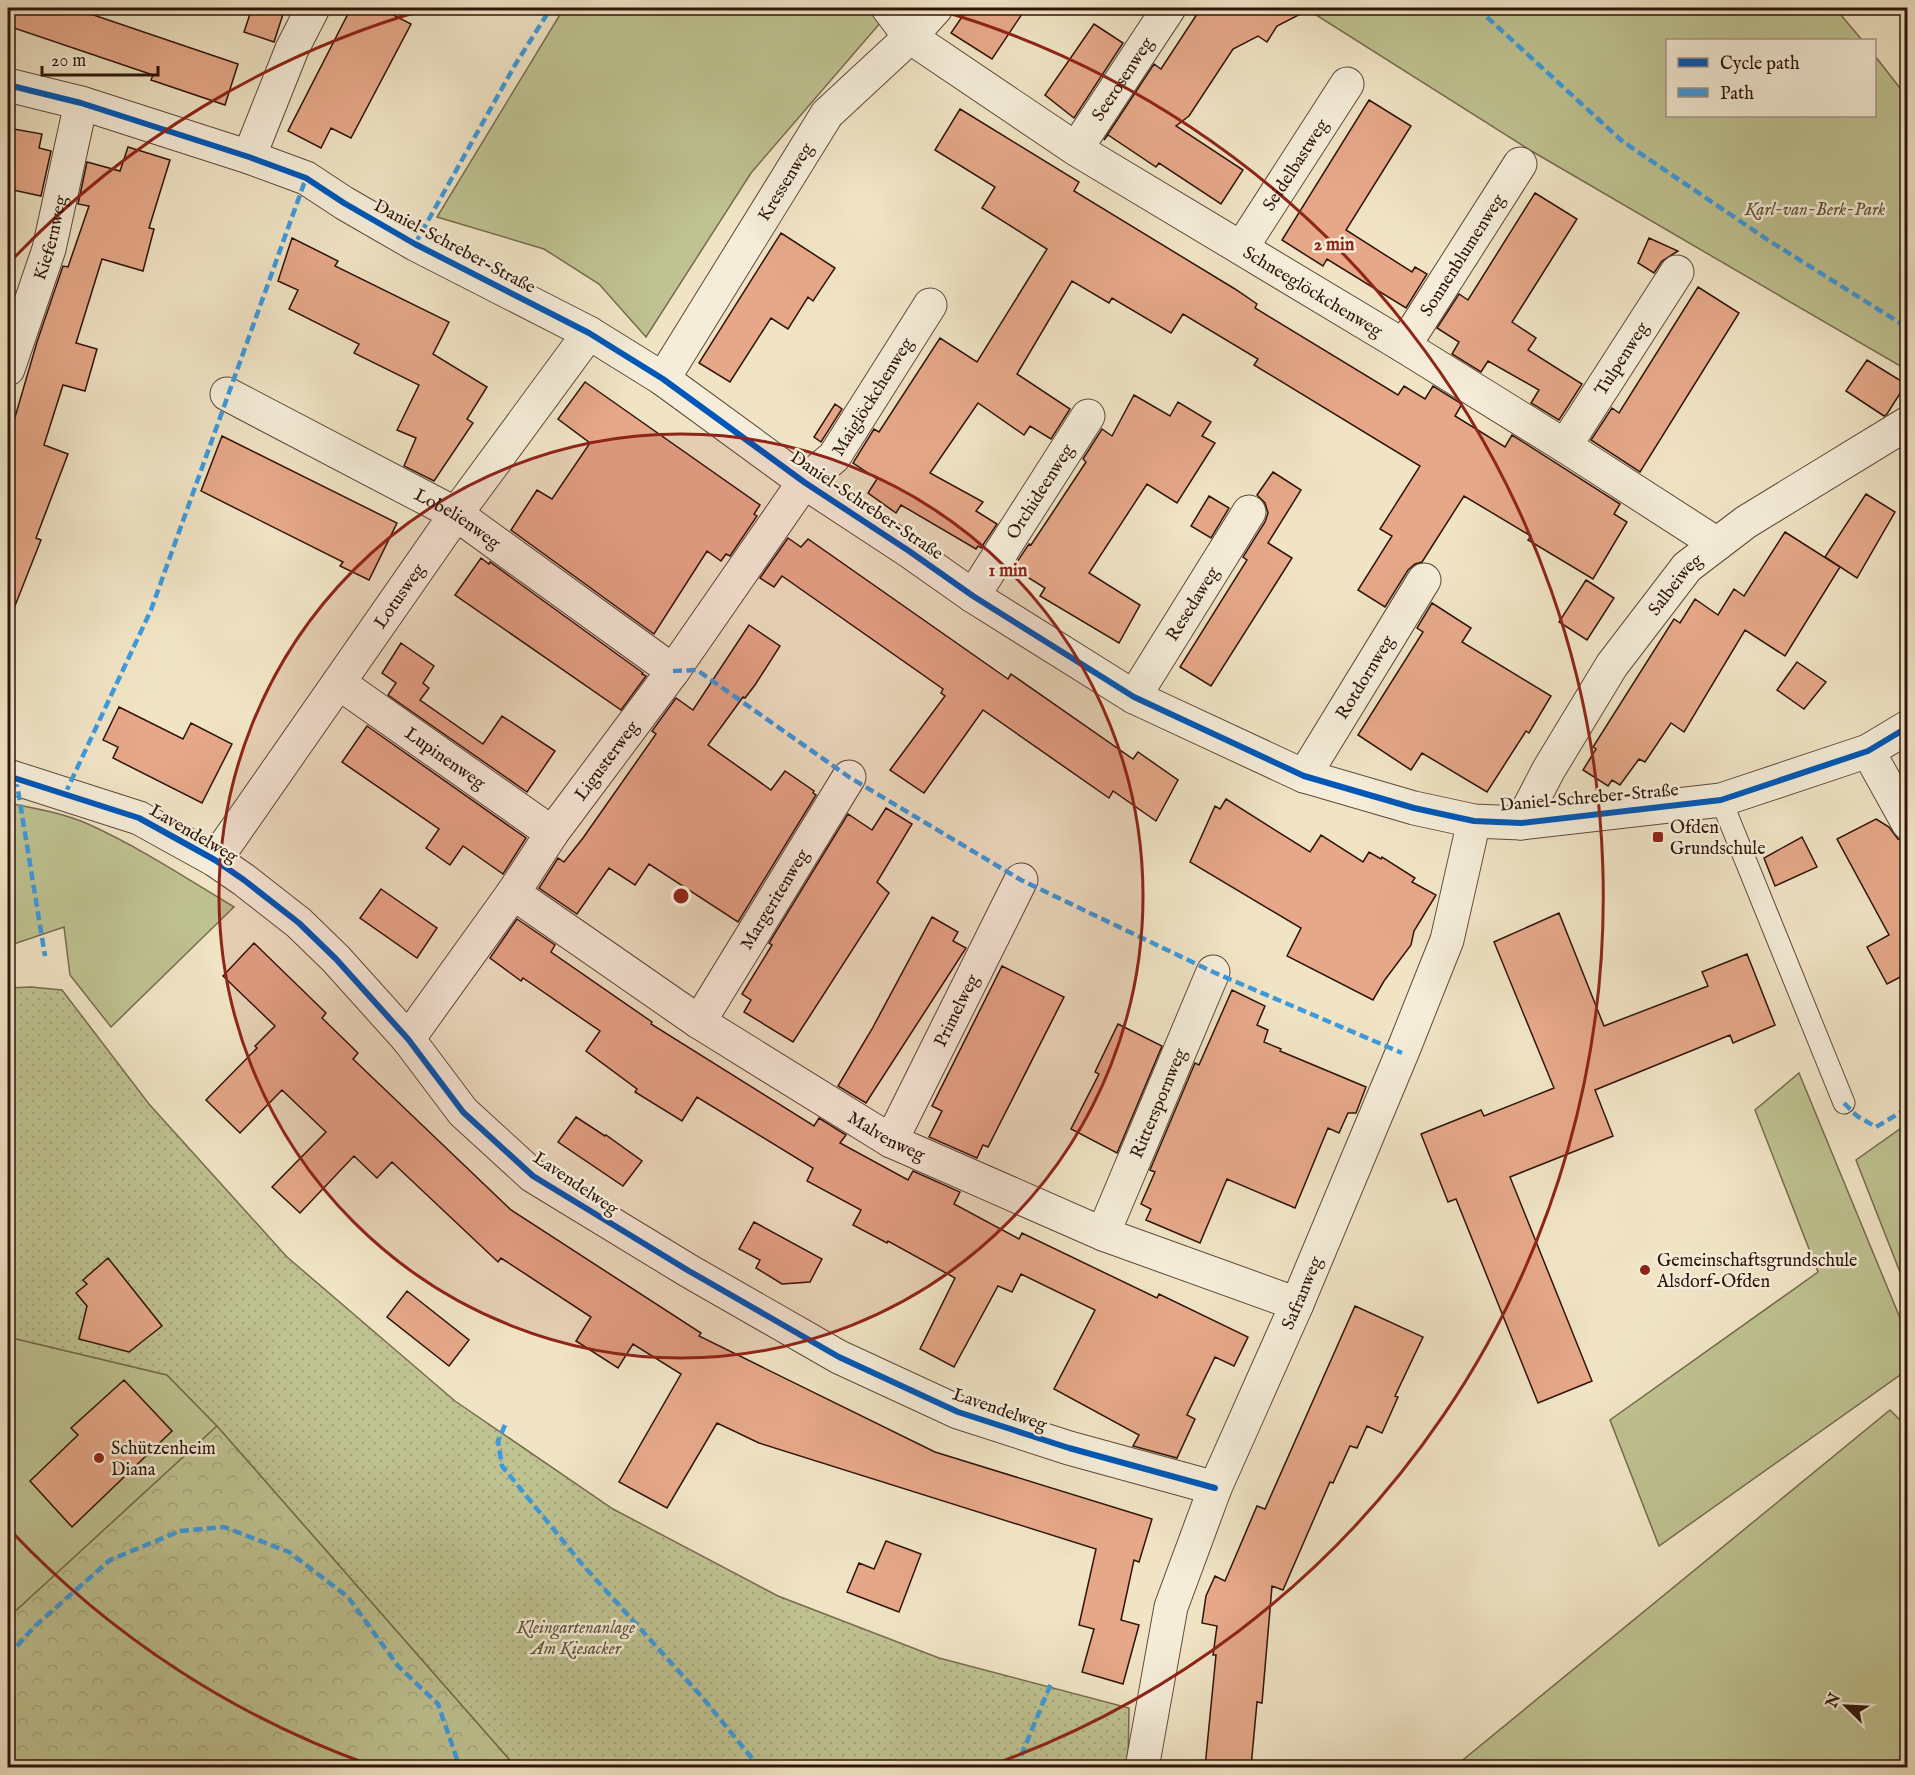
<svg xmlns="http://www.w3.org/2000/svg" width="1915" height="1775" viewBox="0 0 1915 1775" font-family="'IM FELL English',serif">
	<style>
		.green { fill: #bfc291; stroke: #776b4e; stroke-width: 1.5 }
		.forest { fill: url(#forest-crowns); stroke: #776b4e; stroke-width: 1.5 }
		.garden { fill: url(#garden-dots); stroke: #776b4e; stroke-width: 1.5 }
		.building { fill: #e6a889; stroke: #2f140a; stroke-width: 1.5 }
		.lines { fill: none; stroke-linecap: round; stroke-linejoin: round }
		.service-casing { stroke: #5f4839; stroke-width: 23 }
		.minor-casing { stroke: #5f4839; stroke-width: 35 }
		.service { stroke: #f5edd9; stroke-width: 21 }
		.minor { stroke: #f5edd9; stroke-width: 33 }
		.quiet { stroke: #3d9ade; stroke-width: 4.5; stroke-dasharray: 9 4.5; stroke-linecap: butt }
		.cycleway-casing { stroke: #f5edd9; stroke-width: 10 }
		.cycleway { stroke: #0057b8; stroke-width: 6 }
		.ring { fill: none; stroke: #8f2418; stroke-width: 3 }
		.poi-dot { fill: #8f2418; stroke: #f5edd9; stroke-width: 2 }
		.labels { text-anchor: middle; stroke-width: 5; stroke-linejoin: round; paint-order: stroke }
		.street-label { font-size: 18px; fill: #2f140a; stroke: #f5edd9 }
		.park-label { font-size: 18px; font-style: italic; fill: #615139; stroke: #f5edd9 }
		.poi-label { font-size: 18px; fill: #2f140a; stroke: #f5edd9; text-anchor: start }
		.centre { fill: #8f2418; stroke: #f5edd9; stroke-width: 3 }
		.ring-label { font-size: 18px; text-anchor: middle; font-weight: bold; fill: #8f2418; stroke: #f5edd9; stroke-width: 5; stroke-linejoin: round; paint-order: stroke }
	</style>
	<defs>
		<pattern id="forest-crowns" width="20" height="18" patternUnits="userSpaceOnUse" patternTransform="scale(1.5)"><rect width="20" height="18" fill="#bfc291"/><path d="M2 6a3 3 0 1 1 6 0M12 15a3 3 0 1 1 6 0" fill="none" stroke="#a4a67c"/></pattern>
		<pattern id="garden-dots" width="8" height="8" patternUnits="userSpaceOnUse" patternTransform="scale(1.5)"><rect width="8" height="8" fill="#bfc291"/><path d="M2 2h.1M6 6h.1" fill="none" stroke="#a4a67c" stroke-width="1.8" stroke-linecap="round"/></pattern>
	</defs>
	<rect width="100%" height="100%" fill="#f0e4c5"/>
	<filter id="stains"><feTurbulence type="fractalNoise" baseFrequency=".00333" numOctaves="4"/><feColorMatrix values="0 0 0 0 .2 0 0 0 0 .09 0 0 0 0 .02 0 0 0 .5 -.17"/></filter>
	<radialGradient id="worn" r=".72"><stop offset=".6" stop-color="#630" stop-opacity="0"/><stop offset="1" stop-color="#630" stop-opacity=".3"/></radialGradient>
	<!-- green -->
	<path class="green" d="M564,8H893L751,173L646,337L599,284L544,249L437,217Z
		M1305,8H1835L1862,40H1668V116H1874L1875,56L1907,97V370L1528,149Z
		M8,803C34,808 63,813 88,824C139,847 186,878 234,907L111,1027L70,975L64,927L8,946Z
		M1799,1073L1907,1335V1370L1659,1546L1610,1420L1818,1272L1755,1110Z
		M1907,1124V1290L1856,1160Z
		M8,1337L167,1375L217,1426L8,1618Z
		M1890,1410L1907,1427V1767L1453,1768Z"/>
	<!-- forest -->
	<path class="forest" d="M217,1426L516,1767L8,1768V1618Z"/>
	<!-- garden -->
	<path class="garden" d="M31,987L62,990L149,1104L287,1257L455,1401L613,1509L778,1596L939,1658L1129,1708L1128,1767H516L217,1426L167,1375L8,1337V988Z"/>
	<!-- building -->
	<path class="building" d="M8,8H73L238,64L225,105L151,80L153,75L8,26Z
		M252,8H285L274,42L244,32Z
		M351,8H380L411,24L351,138L331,128L321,148L288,131Z
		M968,8H1026L992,59L951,33Z
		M1201,8H1312L1277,26L1267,42L1258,36L1233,49L1189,116L1176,126L1243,170L1221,204L1159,163L1156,167L1108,135L1104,140L1154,64L1161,69Z
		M1094,24L1123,43L1074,118L1045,95Z
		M1369,100L1411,126L1346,230L1412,272L1415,267L1427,274L1406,308L1327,259L1323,266L1282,240Z
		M960,109L1079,182L1074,191L1235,289L1257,304L1255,308L1398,395L1404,386L1425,399L1433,386L1462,404L1455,416L1505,447L1512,435L1620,504L1614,514L1627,522L1593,579L1528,540L1531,536L1464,496L1422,562L1415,564L1408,570L1385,607L1358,590L1392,536L1380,529L1420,466L1254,365L1258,359L1183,314L1171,333L1112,298L1109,303L1072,281L1017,374L1070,409L1051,439L1030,426L1024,435L978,403L930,473L983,502L976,511L997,524L981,548L978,546L976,549L901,505L896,513L868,493L877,479L853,463L874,429L879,432L940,338L977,362L1047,249L982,208L995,187L935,150Z
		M8,128L42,134L39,148L51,151L41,196L8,189Z
		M128,147L170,160L149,228L154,229L143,271L102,259L76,343L97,349L85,391L63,385L44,445L68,454L36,538L41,540L9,621L8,620V441L37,342L63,266L68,267L89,206L78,204L87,162L120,171Z
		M1535,193L1577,219L1512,322L1536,338L1528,350L1582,384L1559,420L1531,403L1539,390L1488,361L1481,372L1452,354L1459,342L1437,328L1459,294L1468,300Z
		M781,233L835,268L813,301L808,297L788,329L771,318L730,382L699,363Z
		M292,238L338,261L335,266L449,322L433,354L487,387L467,419L473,423L434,481L404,466L416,438L397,430L419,385L354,353L359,344L289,309L298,290L278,281Z
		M1649,238L1678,251L1662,261L1654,273L1638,263Z
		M1698,287L1739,313L1640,472L1591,440L1612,408L1619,413Z
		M1867,360L1906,384L1887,414L1884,416L1846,391Z
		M585,382L760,505L754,514L757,516L730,556L726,554L721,561L707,551L654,634L511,530L537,490L552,499L590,443L558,419Z
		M1134,395L1170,416L1178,402L1211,422L1202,436L1215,443L1177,503L1147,484L1089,573L1140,605L1119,643L1040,596L1045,588L1013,568L1029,544L1031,545L1051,515L1086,462L1083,459L1102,429L1112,436Z
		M835,404L842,409L821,442L814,437Z
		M222,436L397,523L369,580L340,566L343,562L201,491Z
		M1273,472L1301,490L1268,543L1292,558L1211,686L1180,667L1247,560L1243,557L1265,522L1268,513L1265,503L1257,495Z
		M1866,494L1895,512L1857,578L1825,557Z
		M1209,496L1229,508L1211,538L1191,526Z
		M1785,532L1840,567L1785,656L1745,630L1684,732L1671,723L1645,762L1639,759L1620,785L1612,780L1608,786L1583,770L1596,749L1593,747L1674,619L1680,623L1695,599L1718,615L1734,589L1744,596Z
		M788,538L801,547L808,539L1008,679L1011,674L1133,759L1138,752L1178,780L1156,821L1113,791L1109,798L983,710L924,793L890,770L945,696L941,693L943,689L782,576L774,587L760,578Z
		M481,558L489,564L490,562L643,673L642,674L646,676L621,710L455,595Z
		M1586,580L1614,598L1587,640L1559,622Z
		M1432,603L1471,628L1462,642L1551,696L1529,733L1526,731L1487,792L1422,753L1411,770L1358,735L1423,632L1417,628Z
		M749,625L780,646L755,685L745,698L743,697L708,745L771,790L785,771L814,791L813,793L816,795L738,922L649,864L635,885L609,868L577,914L539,888L558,858L564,862L583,838L656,734L652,731L676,698L693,710Z
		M401,643L434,666L423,683L429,688L420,700L483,744L502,716L555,751L527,792L388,695L396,683L382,673Z
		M1797,662L1826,682L1804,709L1777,690Z
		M119,707L183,739L191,723L232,744L202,803L113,758L118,747L103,740Z
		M367,726L526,838L503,874L463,846L450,865L426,848L439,829L342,762Z
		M1226,799L1310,852L1321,835L1363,862L1369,852L1381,859L1382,857L1415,878L1412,882L1436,895L1414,931L1411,945L1384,981L1373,1000L1287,956L1301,928L1190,862L1215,806L1220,809Z
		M886,808L912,824L877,882L889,893L793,1042L744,1012L751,1000L742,994L772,945L769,943L848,814L872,830Z
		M1876,819L1889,827L1898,839L1908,842V973L1887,984L1867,947L1889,935L1837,839Z
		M1802,837L1817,867L1775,886L1764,858Z
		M381,889L437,928L417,958L360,918Z
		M1559,913L1604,1026L1708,986L1702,972L1747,954L1775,1025L1733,1043L1730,1035L1595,1090L1613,1136L1510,1177L1592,1381L1538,1403L1456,1199L1448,1202L1421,1134L1481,1110L1484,1116L1554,1088L1494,942Z
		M932,917L958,932L953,941L966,948L866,1103L838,1086L872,1029Z
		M517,919L555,945L551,952L652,1022L651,1024L814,1126L819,1118L846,1135L840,1143L908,1180L913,1171L960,1192L954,1204L1019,1239L1022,1233L1157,1298L1159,1294L1248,1337L1234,1366L1215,1357L1187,1415L1195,1419L1177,1458L1133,1446L1139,1435L1054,1389L1095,1310L1021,1274L1012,1292L998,1286L954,1367L920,1349L955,1278L888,1241L887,1243L853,1225L861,1210L807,1181L813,1168L697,1097L682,1121L635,1092L637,1089L586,1051L600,1031L523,978L521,981L490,958Z
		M254,943L326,1013L322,1018L358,1053L353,1059L511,1210L701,1333L699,1336L935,1452L1152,1519L1139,1562L1134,1560L1121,1620L1139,1625L1123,1684L1082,1672L1094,1629L1079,1625L1096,1549L759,1443L717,1423L667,1508L619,1482L681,1374L633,1344L618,1368L576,1341L591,1317L501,1258L498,1262L392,1162L377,1178L354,1156L300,1213L272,1187L326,1132L282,1090L240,1133L206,1100L257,1048L255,1046L275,1026L223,976Z
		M1002,966L1064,997L988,1147L983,1145L977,1158L929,1137L942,1111L932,1106Z
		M1232,990L1265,1006L1257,1025L1268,1030L1264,1042L1281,1049L1280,1051L1366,1087L1356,1113H1348L1339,1133L1328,1128L1295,1208L1227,1179L1200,1243L1146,1220L1151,1209L1141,1204L1155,1172L1150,1170L1195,1063L1199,1065Z
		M1118,1024L1162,1046L1117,1153L1071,1129L1099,1074L1095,1072Z
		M576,1117L605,1136L606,1135L642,1161L623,1186L558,1142Z
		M754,1222L822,1259L810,1282L782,1284L756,1268L760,1260L739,1249Z
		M108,1258L162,1326L129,1352L79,1339L87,1306L76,1293L87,1284L83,1280Z
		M407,1291L469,1340L449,1366L387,1317Z
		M1355,1306L1423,1337L1395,1396L1398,1397L1382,1433L1367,1426L1357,1448L1350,1446L1333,1483L1330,1482L1283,1590L1272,1586L1262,1703L1257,1702L1251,1767H1205L1216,1655H1213L1217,1626L1202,1623L1206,1596L1215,1576L1225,1581L1257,1506L1265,1509Z
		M124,1380L172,1431L72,1527L30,1481L78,1435L71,1428Z
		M886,1541L921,1554L899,1612L847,1592L859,1563L874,1569Z"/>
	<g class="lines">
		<!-- service casing -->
		<g class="service-casing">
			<path id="service" d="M1721,800L1844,1103"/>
		</g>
		<!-- minor casing -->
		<g class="minor-casing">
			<g id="minor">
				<path id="s1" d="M888,8L910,37L1076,149L1404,346L1565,446L1717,544"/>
				<path d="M8,85L81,103L249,157L306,178L344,203L415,244L589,333L663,379L804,482L909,551L973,596L1134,697L1304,776L1414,808L1474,821L1521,823L1721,800L1868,751L1908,727"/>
				<path id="s2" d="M1076,149L1169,8"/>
				<path d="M249,157L292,49L313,8"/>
				<path id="s3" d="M1242,247L1347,84"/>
				<path id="s4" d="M1404,346L1520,164"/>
				<path id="s5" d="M8,369L49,249L81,103"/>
				<path id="s6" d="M663,379L827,114L910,37L936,8"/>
				<path id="s7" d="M227,394L456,514L673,671"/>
				<path id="s8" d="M1565,446L1677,272"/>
				<path id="s9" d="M973,596L1088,416"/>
				<path id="s10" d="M339,683L552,833"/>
				<path id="s11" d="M1134,697L1249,512"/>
				<path d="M1868,751L1908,823"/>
				<path d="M8,776L139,818L215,860L244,880L299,923L336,959L408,1039L463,1112L533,1176L689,1271L839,1357L958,1412L1069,1448L1215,1488"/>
				<path id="s12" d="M1304,776L1424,580"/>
				<path id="s13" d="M1521,823L1549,769L1612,665L1687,567L1746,522L1908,423"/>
				<path id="s14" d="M215,860L456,514L589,333"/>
				<path id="s15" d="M513,893L699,1022L891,1141L1103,1234L1297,1304"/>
				<path id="s16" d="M699,1022L849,777"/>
				<path id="s17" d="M408,1039L513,893L552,833L673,671L804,482L834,457L930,305"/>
				<path id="s18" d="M891,1141L1021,880"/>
				<path id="s19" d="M1103,1234L1213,972"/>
				<path id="s20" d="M1142,1768L1171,1607L1215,1488L1297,1304L1402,1053L1447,940L1474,821"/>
			</g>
		</g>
		<!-- service -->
		<use href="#service" class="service"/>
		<!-- minor -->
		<use href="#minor" class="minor"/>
		<!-- quiet -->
		<path class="quiet" d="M1477,8L1622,141L1768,240L1908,328
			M415,244L515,65L551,8
			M8,348L15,349
			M673,671L697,670L849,777L1021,880L1213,972L1402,1053
			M16,778L45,956
			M65,794L151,610L306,178
			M1844,1103L1857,1116L1876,1127L1908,1108
			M505,1425L498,1441L502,1466L581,1563L702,1697L760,1768
			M8,1656L35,1626L110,1560L180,1531L224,1527L289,1552L348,1597L398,1666L438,1704L460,1768
			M1016,1768L1052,1681"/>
		<!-- cycleway casing -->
		<g class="cycleway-casing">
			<path id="cycleway" d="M8,85L81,103L249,157L306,178L344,203L415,244L589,333L663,379L804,482L909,551L973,596L1134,697L1304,776L1414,808L1474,821L1521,823L1721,800L1868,751L1908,727
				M8,776L139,818L215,860L244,880L299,923L336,959L408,1039L463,1112L533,1176L689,1271L839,1357L958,1412L1069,1448L1215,1488"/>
		</g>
		<!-- cycleway -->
		<use href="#cycleway" class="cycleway"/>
	</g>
	<!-- distance rings -->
	<circle cx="681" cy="896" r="462" fill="#8f2418" fill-opacity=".12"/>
	<g class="ring">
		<circle cx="681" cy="896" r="462"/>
		<path d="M373 1766A923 923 0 0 1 11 1531M11 261A923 923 0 0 1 427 9M935 9A923 923 0 0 1 989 1766"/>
	</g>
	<!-- markers -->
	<g class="poi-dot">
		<rect x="1652" y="831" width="12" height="12" rx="3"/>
		<circle cx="1645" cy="1270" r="6"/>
		<circle cx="99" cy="1458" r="6"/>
	</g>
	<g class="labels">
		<!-- street labels -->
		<g class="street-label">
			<text dy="6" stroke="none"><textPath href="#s2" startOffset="84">Seerosenweg</textPath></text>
			<text dy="6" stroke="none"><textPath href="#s3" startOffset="98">Seidelbastweg</textPath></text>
			<text dy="6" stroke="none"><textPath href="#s6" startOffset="232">Kressenweg</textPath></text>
			<text dy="6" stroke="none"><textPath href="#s5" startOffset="138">Kiefernweg</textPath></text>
			<text transform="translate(455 246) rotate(28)" y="6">Daniel-Schreber-Straße</text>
			<text dy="6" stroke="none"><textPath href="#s4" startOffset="108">Sonnenblumenweg</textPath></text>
			<text dy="6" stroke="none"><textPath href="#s1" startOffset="513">Schneeglöckchenweg</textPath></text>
			<text dy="6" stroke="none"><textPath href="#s8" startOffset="104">Tulpenweg</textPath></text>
			<text dy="6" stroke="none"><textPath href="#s17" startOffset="794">Maiglöckchenweg</textPath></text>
			<text dy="6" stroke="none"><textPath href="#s9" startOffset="124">Orchideenweg</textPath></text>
			<text transform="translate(867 505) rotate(34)" y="6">Daniel-Schreber-Straße</text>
			<text dy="6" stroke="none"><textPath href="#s7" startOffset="262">Lobelienweg</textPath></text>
			<text dy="6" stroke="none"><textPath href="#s13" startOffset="285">Salbeiweg</textPath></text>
			<text dy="6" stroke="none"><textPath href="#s14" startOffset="322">Lotusweg</textPath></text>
			<text dy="6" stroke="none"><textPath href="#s11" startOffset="110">Resedaweg</textPath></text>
			<text dy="6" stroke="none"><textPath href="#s12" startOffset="116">Rotdornweg</textPath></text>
			<text dy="6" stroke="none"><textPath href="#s10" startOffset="130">Lupinenweg</textPath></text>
			<text dy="6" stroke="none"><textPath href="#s17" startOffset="342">Ligusterweg</textPath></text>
			<text transform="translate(1589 797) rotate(-5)" y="6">Daniel-Schreber-Straße</text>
			<text transform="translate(194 833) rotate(30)" y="6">Lavendelweg</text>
			<text dy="6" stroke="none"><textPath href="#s16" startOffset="144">Margeritenweg</textPath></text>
			<text dy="6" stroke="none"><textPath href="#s18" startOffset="146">Primelweg</textPath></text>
			<text dy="6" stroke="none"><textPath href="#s19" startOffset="142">Ritterspornweg</textPath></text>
			<text dy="6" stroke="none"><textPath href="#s15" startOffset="446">Malvenweg</textPath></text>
			<text transform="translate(576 1183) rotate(34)" y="6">Lavendelweg</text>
			<text dy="6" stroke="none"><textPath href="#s20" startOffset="504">Safranweg</textPath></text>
			<text transform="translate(1000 1409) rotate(19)" y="6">Lavendelweg</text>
		</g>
		<!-- park labels -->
		<g class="park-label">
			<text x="1815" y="215">Karl-van-Berk-Park</text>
			<text x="576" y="1633">Kleingartenanlage<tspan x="576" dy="21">Am Kiesacker</tspan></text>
		</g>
		<!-- poi labels -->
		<g class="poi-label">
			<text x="1670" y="833">Ofden<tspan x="1670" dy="21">Grundschule</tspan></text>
			<text x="1657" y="1266">Gemeinschaftsgrundschule<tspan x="1657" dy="21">Alsdorf-Ofden</tspan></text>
			<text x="111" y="1454">Schützenheim<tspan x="111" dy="21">Diana</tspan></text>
		</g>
	</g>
	<circle cx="681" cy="896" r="9" class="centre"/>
	<g class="ring-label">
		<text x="1334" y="250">2 min</text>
		<text x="1008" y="576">1 min</text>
	</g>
	<!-- margin -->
	<rect width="1915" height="1775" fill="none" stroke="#f0e4c5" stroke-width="30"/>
	<rect x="9" y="9" width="1897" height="1757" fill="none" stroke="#2f140a" stroke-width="3"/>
	<rect x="15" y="15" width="1885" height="1745" fill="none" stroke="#2f140a" stroke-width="1.5"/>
	<!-- legend -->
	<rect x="1666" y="39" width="210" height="78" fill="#f5edd9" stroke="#a69686" stroke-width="1.5"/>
	<rect x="1678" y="58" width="30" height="9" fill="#0057b8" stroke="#a69686" stroke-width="1.5"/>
	<text x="1720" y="69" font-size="18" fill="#2f140a">Cycle path</text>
	<rect x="1678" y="88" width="30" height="9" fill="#3d9ade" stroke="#a69686" stroke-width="1.5"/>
	<text x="1720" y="99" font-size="18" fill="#2f140a">Path</text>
	<!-- north arrow -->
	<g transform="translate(1846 1706) rotate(294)" stroke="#f5edd9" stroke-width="4.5" paint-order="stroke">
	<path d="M0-4.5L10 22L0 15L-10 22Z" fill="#2f140a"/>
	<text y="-9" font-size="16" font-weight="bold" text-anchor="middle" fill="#2f140a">N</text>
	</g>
	<!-- scale -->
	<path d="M42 66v9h116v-9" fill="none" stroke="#2f140a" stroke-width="3"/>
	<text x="51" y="66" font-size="18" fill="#2f140a" stroke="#f5edd9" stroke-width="4.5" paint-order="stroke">20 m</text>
	<rect width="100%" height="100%" filter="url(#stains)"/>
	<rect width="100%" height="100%" fill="url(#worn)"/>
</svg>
